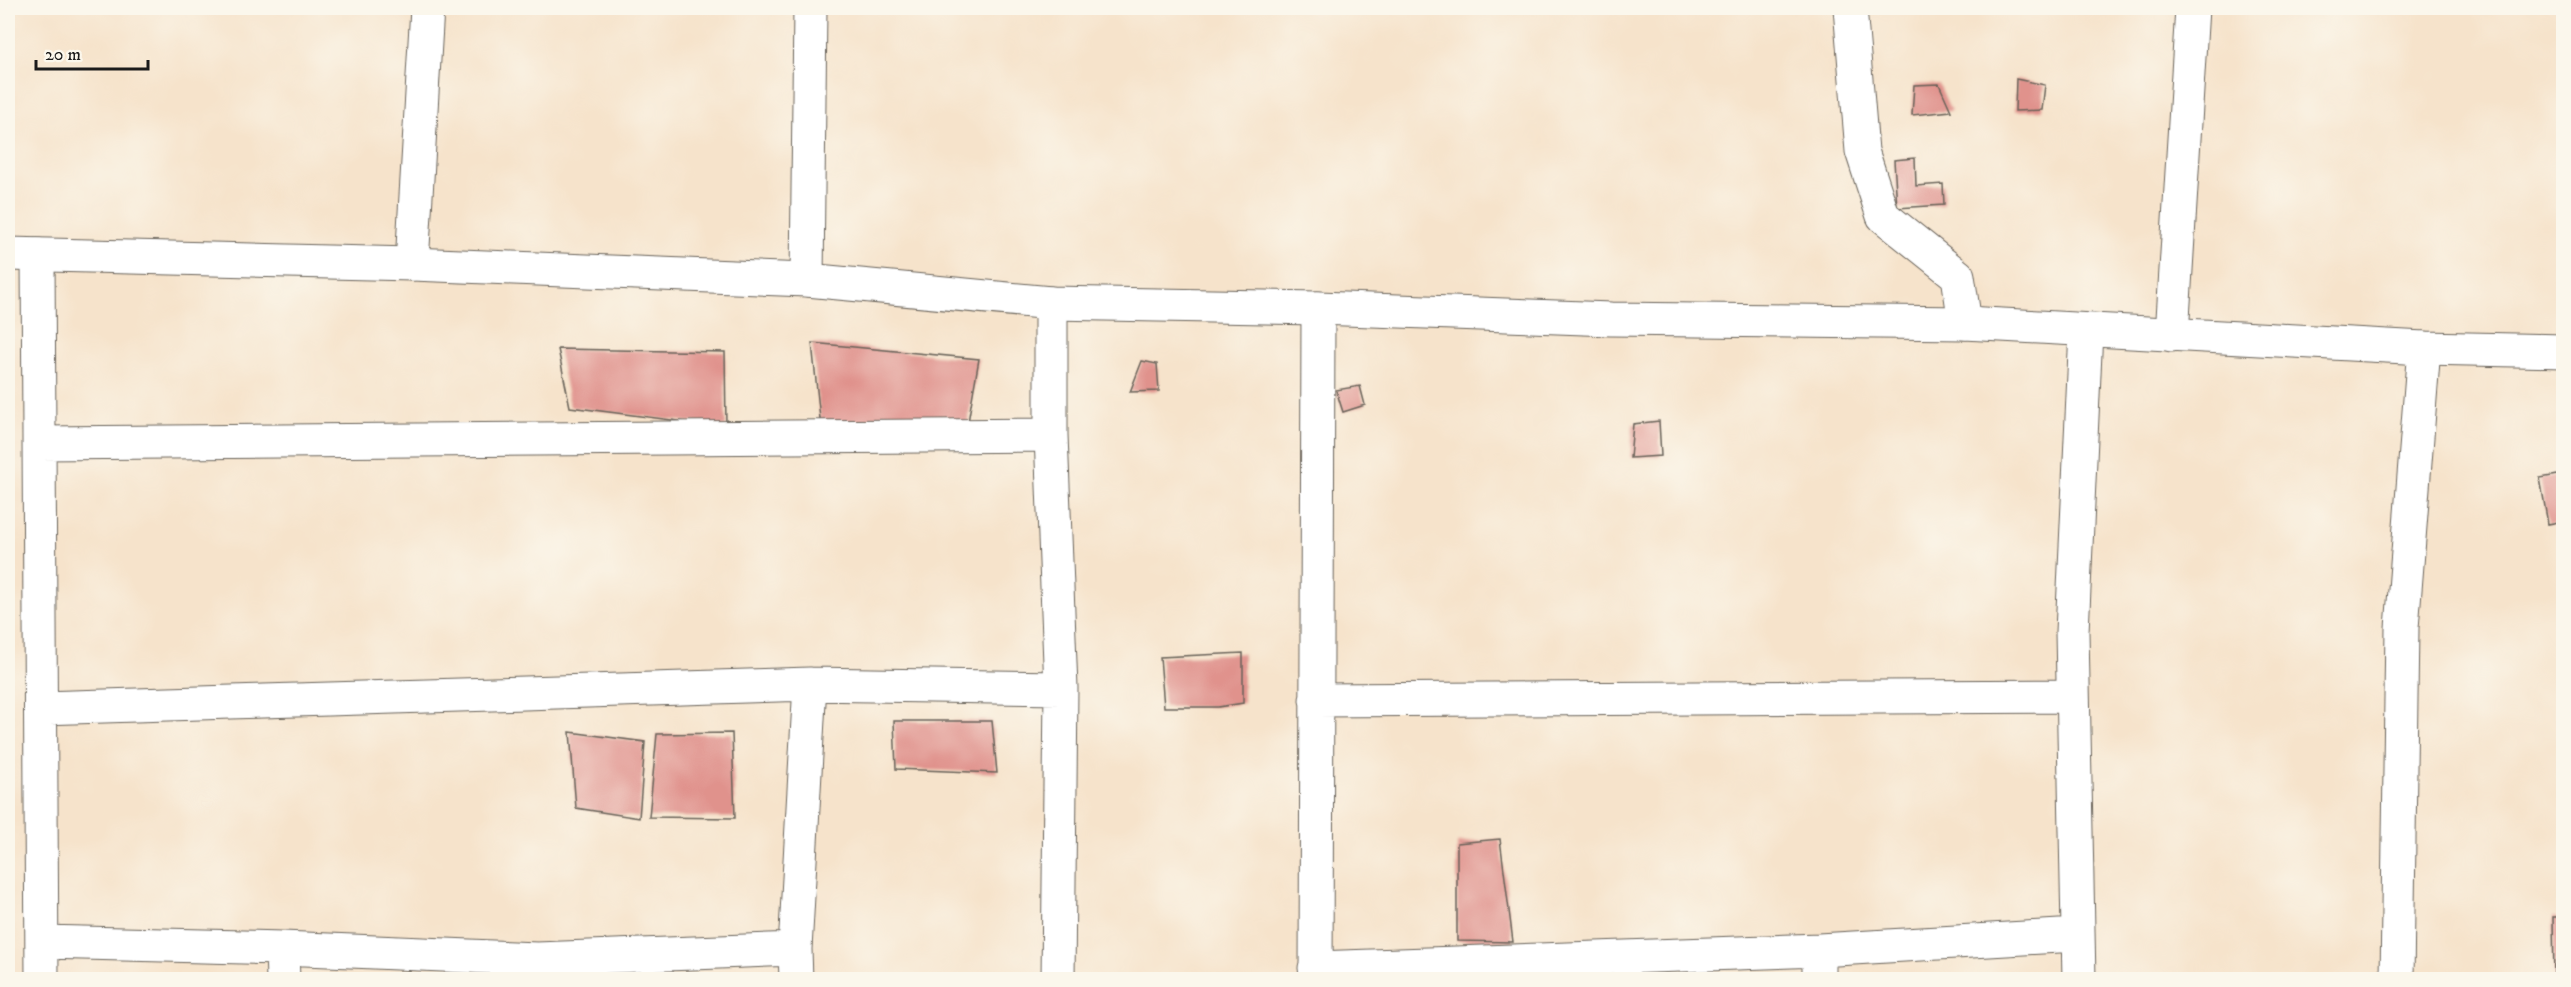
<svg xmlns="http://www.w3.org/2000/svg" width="2571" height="987" viewBox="0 0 2571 987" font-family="'IM FELL DW Pica',serif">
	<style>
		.building { fill: #e0928c }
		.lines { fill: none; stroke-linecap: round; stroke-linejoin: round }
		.street-casing { stroke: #686259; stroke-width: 35 }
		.secondary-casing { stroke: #686259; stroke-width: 35 }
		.street { stroke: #fff; stroke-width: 33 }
		.secondary { stroke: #fff; stroke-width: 33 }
	</style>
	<rect width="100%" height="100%" fill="#fbf7ec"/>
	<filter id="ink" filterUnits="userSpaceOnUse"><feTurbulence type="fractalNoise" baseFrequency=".0167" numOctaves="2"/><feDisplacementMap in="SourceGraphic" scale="12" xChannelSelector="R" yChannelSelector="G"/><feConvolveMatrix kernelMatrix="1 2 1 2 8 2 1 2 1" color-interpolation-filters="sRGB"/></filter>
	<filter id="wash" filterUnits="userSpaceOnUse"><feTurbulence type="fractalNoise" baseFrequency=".008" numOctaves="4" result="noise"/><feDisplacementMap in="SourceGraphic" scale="24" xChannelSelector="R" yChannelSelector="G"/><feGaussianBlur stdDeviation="1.35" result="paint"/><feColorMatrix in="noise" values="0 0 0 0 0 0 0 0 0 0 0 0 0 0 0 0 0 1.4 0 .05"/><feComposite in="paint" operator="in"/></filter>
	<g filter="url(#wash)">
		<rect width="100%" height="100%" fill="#f6e3cb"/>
		<g id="blocks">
			<!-- building -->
			<path class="building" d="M2016,79L2045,85L2042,110L2015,111Z
				M1939,84L1951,111L1912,115L1914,85Z
				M1915,158L1916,186L1943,184L1944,205L1897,208L1894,160Z
				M812,343L979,359L968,422L821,428Z
				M558,349L725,352L726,427L570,407Z
				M1142,361L1157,364L1159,391L1130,392Z
				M1360,386L1365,405L1343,412L1336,390Z
				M1659,421L1661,456L1630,458L1633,424Z
				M2564,474V521L2548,524L2540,478Z
				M1243,653V703L1218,707H1164L1160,657Z
				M894,721H992L997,773L896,769Z
				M570,732L645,742L639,818L576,808Z
				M732,733L735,818L649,817L657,734Z
				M1500,839L1513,942L1457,941V843Z
				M2553,917H2564V980H2554Z"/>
		</g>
	</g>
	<g filter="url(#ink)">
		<use href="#blocks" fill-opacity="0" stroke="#686259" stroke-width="1.5"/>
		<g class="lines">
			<!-- street casing -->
			<g class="street-casing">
				<path id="street" d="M1850,8L1862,151L1883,216L1958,276L1965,323
					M38,255L42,980
					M412,264L427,8
					M807,280L810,8
					M1051,303V435L1061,688L1058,980
					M2172,335L2192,8
					M40,443L1051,435
					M1316,700L2072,696
					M41,708L810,684L1061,688
					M43,942L282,948L537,959L795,949
					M282,948L283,980
					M1819,950V980
					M1315,968L1819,950L2077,935
					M796,980L795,949L810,684
					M1316,980L1318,308
					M2079,980L2072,632L2086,331
					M2397,980L2402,628L2424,348"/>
			</g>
			<!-- secondary casing -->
			<g class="secondary-casing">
				<path id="secondary" d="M8,254L412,264L807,280L1051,303L1318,308L1611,319L1965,323L2424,348L2564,351"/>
			</g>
			<!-- street -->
			<use href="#street" class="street"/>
			<!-- secondary -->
			<use href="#secondary" class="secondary"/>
		</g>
	</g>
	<!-- margin -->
	<rect width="2571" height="987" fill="none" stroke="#fbf7ec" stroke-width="30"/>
	<!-- scale -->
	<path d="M36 60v9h112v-9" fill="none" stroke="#1c1c1c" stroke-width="3"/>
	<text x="45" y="60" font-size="18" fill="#1c1c1c" stroke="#fbf7ec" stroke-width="4.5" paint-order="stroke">20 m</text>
</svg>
